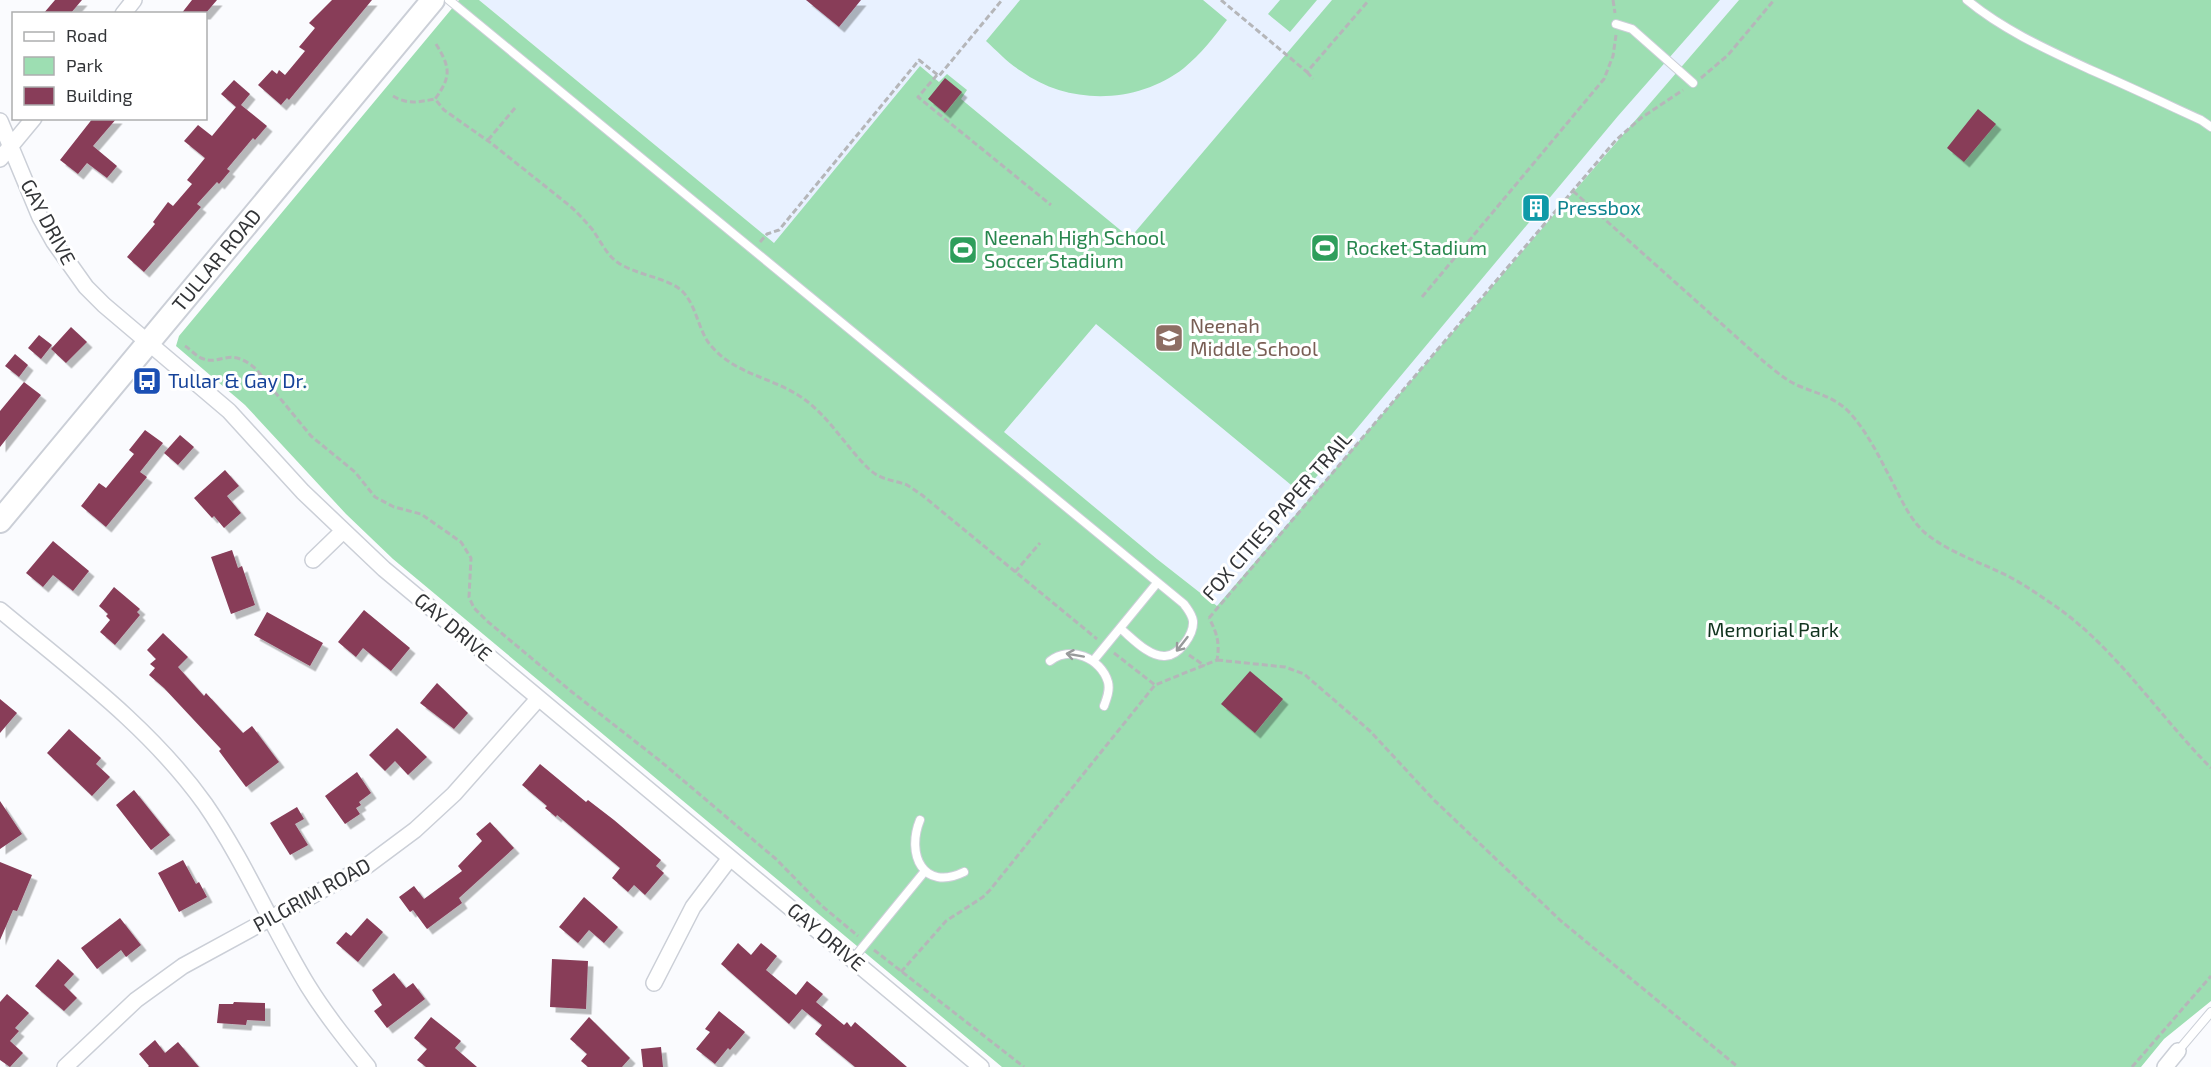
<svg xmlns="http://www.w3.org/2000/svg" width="2211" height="1067" viewBox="0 0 2211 1067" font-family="'Exo 2',sans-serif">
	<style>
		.built { fill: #e8f1ff }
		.green { fill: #9ddeb2 }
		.building { fill: #883d59; filter: url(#shadow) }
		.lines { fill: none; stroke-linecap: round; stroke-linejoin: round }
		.service-casing { stroke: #cbcfd7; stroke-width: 10 }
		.minor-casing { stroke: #cbcfd7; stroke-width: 18 }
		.secondary-casing { stroke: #cbcfd7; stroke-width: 26 }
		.path { stroke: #b5b6b9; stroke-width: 3; stroke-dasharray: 6 3; stroke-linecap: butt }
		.service { stroke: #fff; stroke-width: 8 }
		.minor { stroke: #fff; stroke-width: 15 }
		.secondary { stroke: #fff; stroke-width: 22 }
		.oneway { stroke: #989a9b }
		.labels { text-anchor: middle; stroke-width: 6; stroke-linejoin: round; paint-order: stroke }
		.culture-label { font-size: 20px; fill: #0d838f; stroke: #fff; text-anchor: start }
		.street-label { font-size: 20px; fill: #323437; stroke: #fff }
		.leisure-label { font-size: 20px; fill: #27864d; stroke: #fff; text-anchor: start }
		.education-label { font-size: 20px; fill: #785e54; stroke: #fff; text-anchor: start }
		.transit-label { font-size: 20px; fill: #164399; stroke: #fff; text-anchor: start }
		.park-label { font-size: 20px; fill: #11341f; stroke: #fff }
	</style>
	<defs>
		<filter id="shadow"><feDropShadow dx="5.5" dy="5.5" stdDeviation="0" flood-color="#0004"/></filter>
	</defs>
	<rect width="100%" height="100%" fill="#fafbfe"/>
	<!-- built -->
	<path class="built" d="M479,0H1739L1217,606L1157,559Z"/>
	<!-- green -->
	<path class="green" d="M459,0H479L774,243L920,66L939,82L947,74L967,90L961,99L1130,238L1332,0H1720L1618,116L1302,494L1096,324L1004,432L1157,559L1217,606L1739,0H2211V1001L2164,1039L2141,1067H1002L393,559L346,514L245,405L176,346L179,336Z
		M1020,0H1203L1227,20C1214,37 1201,54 1184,68C1138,104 1069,106 1021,71C1008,63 997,51 986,41Z
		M1280,0H1317L1290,32L1268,14Z"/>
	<!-- building -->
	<path class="building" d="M55,0H82L70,14H43Z
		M192,0H217L205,14H181Z
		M332,0H372L289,100L287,98L281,105L258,85L272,70L277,74L279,70L285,75L305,51L299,47L315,28L309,23Z
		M806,0H861L839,27Z
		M945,78L962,92L945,113L928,99Z
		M234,80L250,94L241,105L267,126L255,140L253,138L227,169L230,171L219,184L217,182L197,204L201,207L144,272L127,257L155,224L153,222L168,202L173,206L192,184L187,180L205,158L184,141L198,125L212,136L236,107L221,94Z
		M1978,109L1996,124L1964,162L1947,148Z
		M93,118H117L93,146L117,166L107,178L87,163L78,174L60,160Z
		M71,327L87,342L66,363L51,349Z
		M39,335L52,345L41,359L28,348Z
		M15,354L28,365L19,377L5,366Z
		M24,382L41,395L0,447V411Z
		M145,430L163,443L140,472L147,477L106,527L81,506L99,483L106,488L134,454L129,450Z
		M180,435L194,447L178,465L164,453Z
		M225,470L239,486L227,496L241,513L224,528L214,516L212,518L194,498Z
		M53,541L89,571L73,591L53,575L43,587L26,573Z
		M232,550L238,568L242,566L255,605L231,614L211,557Z
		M114,587L140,609L137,612L140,615L115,645L100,632L110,620L106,616L108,614L99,606Z
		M364,610L410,648L391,671L363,648L356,657L338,642Z
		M267,612L323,643L310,666L254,635Z
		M163,633L188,657L178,667L204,696L206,693L243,733L252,726L279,762L246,787L219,751L221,749L164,688L149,675L155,668L150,664L156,659L147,650Z
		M1250,671L1283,699L1255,733L1221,704Z
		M437,683L468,713L454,729L420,703Z
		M0,699L17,713L0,733Z
		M397,728L427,757L408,775L395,761L385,771L369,755Z
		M69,729L101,758L96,764L110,777L92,796L47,753Z
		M540,764L586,802L588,800L614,820L661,860L656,866L664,873L645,895L634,885L628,892L612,878L620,868L557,815L556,817L545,808L547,806L522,785Z
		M357,772L371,793L359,802L361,805L356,808L360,814L345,824L325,796Z
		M134,790L170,835L151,850L116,805Z
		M0,801L22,834L0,849Z
		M297,807L304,819L295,824L308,845L290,855L270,823Z
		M490,822L514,848L459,898L462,903L427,929L413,910L410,912L399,897L414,886L424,899L462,871L458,866L482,841L476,834Z
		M183,860L196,884L199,882L207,897L179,912L158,873Z
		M0,862L32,875L17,911L13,910L0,940Z
		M584,897L618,927L604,943L589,930L578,943L559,927Z
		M120,918L141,945L126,957L121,950L97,969L81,948Z
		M367,918L383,932L358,962L336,943L346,932L351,936Z
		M738,943L751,955L761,943L777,956L766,970L796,995L807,981L823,994L816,1002L844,1025L847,1022L851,1027L855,1022L907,1067H855L815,1034L822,1025L802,1009L789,1024L721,964Z
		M58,959L74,974L64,985L77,998L64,1011L35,986Z
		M552,959L588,961L586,1009L550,1007Z
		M394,973L406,988L413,983L425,999L387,1028L374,1011L382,1005L372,990Z
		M7,994L29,1013L15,1028L19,1031L10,1041L23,1053L10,1067L0,1060V1002Z
		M234,1002L265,1003V1021L247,1020L246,1025L217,1023L219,1004H233Z
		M719,1011L745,1032L730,1050L728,1048L715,1064L696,1049L710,1032L705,1029Z
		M431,1017L461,1041L455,1048L477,1067H426L417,1060L427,1049L414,1038Z
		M589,1017L630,1058L622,1067H588L581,1061L587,1054L570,1039Z
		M155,1040L165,1053L178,1042L199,1067H148L149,1066L139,1054Z
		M661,1047L663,1067H643L641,1049Z"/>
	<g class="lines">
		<!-- service casing -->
		<g class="service-casing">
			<path id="service" d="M449,0L1184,604C1188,610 1192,614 1193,621C1194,634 1179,656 1165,656C1149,657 1132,638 1121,629
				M1967,0C2003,30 2048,50 2091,70C2128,86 2164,103 2201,120L2211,127
				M1616,24L1632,29L1693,83
				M1050,661C1070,645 1101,658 1108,682C1110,690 1107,698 1104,706
				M1093,661L1157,583
				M920,820C906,854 923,892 964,872
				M853,959L925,871
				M2178,1051L2211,1012"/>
		</g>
		<!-- minor casing -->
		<g class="minor-casing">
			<path id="minor" d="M123,14L134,0
				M0,121L40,217L54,242L86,287L104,305L229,411L303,492L384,569L981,1067
				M0,159L34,118
				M313,560L343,531
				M0,610C72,670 150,727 205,804C245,862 272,927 308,986C326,1015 347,1041 368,1067
				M654,983L693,907L730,858
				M65,1067L136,1000L183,966L368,865L415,830L454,794L538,699
				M2165,1067L2178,1051"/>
		</g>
		<!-- secondary casing -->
		<g class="secondary-casing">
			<g id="secondary">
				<path id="s1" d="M0,521L433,0"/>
			</g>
		</g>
		<!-- path -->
		<path class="path" d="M1221,0L1307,72L1369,0
			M1613,0L1615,13
			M436,44C450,67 452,76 435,99L444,110L491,143L570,206C578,213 585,221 592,229C600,240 606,254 617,262C635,275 670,278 683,292C698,308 698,333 713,348C737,375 775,378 804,399C830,418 846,447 869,469C880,480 894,480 907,485C912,488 917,492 922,495L1097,639
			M1307,72L1313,79
			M937,75L918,97L1051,205
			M1701,78L1728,55L1774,0
			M393,96C408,105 418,102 435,99
			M488,140L515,108
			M1573,191L1762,360C1773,369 1785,380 1799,386C1818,394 1835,397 1850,413C1865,430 1876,450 1886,470C1898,491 1906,515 1924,532C1949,553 1980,562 2008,576C2025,585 2042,597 2058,608C2118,651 2159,716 2211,768
			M760,242L767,234L779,230L919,60L939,76L1002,0
			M1422,297L1604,79L1613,56L1616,35
			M185,346C190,349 195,355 201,358C222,367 228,345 256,369L311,436L355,472L375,497L394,507L421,514L461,542L471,558L469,597L474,608L487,621L572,692L659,760L776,859L822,906L858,936
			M1015,572L1040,543
			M1209,618L1616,140L1641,118L1683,90
			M1114,653L1155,685
			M1189,655L1205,666
			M1217,660L1285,667L1304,674L1370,731L1434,800L1561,921L1738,1067
			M874,950L1024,1067
			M901,972L946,921L983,897L990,890L1155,685L1217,660C1220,643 1217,633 1209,618
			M2132,1067L2211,976"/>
		<!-- service -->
		<use href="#service" class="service"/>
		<!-- minor -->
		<use href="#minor" class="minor"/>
		<!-- secondary -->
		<use href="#secondary" class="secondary"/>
	</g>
	<!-- one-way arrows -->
	<defs><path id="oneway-shaft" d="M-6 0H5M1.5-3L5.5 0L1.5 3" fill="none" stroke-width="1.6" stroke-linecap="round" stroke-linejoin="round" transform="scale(1.5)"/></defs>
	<g class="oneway">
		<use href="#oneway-shaft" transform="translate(1182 644) rotate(128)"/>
		<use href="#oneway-shaft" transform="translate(1075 655) rotate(-170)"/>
	</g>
	<!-- icons -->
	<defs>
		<g id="building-square" transform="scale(1.5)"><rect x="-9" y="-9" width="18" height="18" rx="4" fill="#0f9aa8" stroke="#fff"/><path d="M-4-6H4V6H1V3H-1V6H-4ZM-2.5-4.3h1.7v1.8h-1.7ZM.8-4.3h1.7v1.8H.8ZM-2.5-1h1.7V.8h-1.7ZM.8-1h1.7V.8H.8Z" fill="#fff"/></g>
		<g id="stadium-square" transform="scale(1.5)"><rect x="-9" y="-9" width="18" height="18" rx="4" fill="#2e9e5b" stroke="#fff"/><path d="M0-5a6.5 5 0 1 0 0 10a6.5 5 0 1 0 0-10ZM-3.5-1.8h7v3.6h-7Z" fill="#fff"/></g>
		<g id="school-square" transform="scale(1.5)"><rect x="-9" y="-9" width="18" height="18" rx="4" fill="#8d6e63" stroke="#fff"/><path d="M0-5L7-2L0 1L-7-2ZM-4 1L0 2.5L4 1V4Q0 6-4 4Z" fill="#fff"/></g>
		<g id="bus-square" transform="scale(1.5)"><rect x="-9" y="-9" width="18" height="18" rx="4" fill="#1a4fb4" stroke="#fff"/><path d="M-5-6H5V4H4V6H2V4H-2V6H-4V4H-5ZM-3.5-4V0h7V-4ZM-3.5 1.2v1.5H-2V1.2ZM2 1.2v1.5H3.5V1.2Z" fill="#fff"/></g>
	</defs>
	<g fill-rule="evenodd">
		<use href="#building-square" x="1536" y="208"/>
		<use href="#stadium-square" x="1325" y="248"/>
		<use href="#stadium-square" x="963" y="250"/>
		<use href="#school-square" x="1169" y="338"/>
		<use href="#bus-square" x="147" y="381"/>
	</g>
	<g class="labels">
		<!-- culture labels -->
		<g class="culture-label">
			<text x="1557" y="215">Pressbox</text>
		</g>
		<!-- street labels -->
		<g class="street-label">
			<text transform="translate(48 222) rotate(62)" y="7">GAY DRIVE</text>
			<text dy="7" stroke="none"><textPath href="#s1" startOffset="339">TULLAR ROAD</textPath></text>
			<text transform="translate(1277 516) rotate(-49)" y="7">FOX CITIES PAPER TRAIL</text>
			<text transform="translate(453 627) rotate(40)" y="7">GAY DRIVE</text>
			<text transform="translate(312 895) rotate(-29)" y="7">PILGRIM ROAD</text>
			<text transform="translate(826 937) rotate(40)" y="7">GAY DRIVE</text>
		</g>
		<!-- leisure labels -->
		<g class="leisure-label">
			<text x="984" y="245">Neenah High School<tspan x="984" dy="23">Soccer Stadium</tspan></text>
			<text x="1346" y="255">Rocket Stadium</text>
		</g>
		<!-- education labels -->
		<g class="education-label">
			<text x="1190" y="333">Neenah<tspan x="1190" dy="23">Middle School</tspan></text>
		</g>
		<!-- transit labels -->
		<g class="transit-label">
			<text x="168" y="388">Tullar &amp; Gay Dr.</text>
		</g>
		<!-- park labels -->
		<g class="park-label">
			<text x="1773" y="637">Memorial Park</text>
		</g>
	</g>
	<!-- legend -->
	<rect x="12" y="12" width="195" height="108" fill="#ffffff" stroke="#adaeaf" stroke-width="1.5"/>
	<rect x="24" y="32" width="30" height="9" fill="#ffffff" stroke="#adaeaf" stroke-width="1.5"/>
	<text x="66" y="42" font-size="18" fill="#323437">Road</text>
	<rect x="24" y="57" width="30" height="18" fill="#9ddeb2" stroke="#adaeaf" stroke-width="1.5"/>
	<text x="66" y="72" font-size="18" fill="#323437">Park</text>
	<rect x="24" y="87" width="30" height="18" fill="#883d59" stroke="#adaeaf" stroke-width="1.5"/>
	<text x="66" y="102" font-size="18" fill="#323437">Building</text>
</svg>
